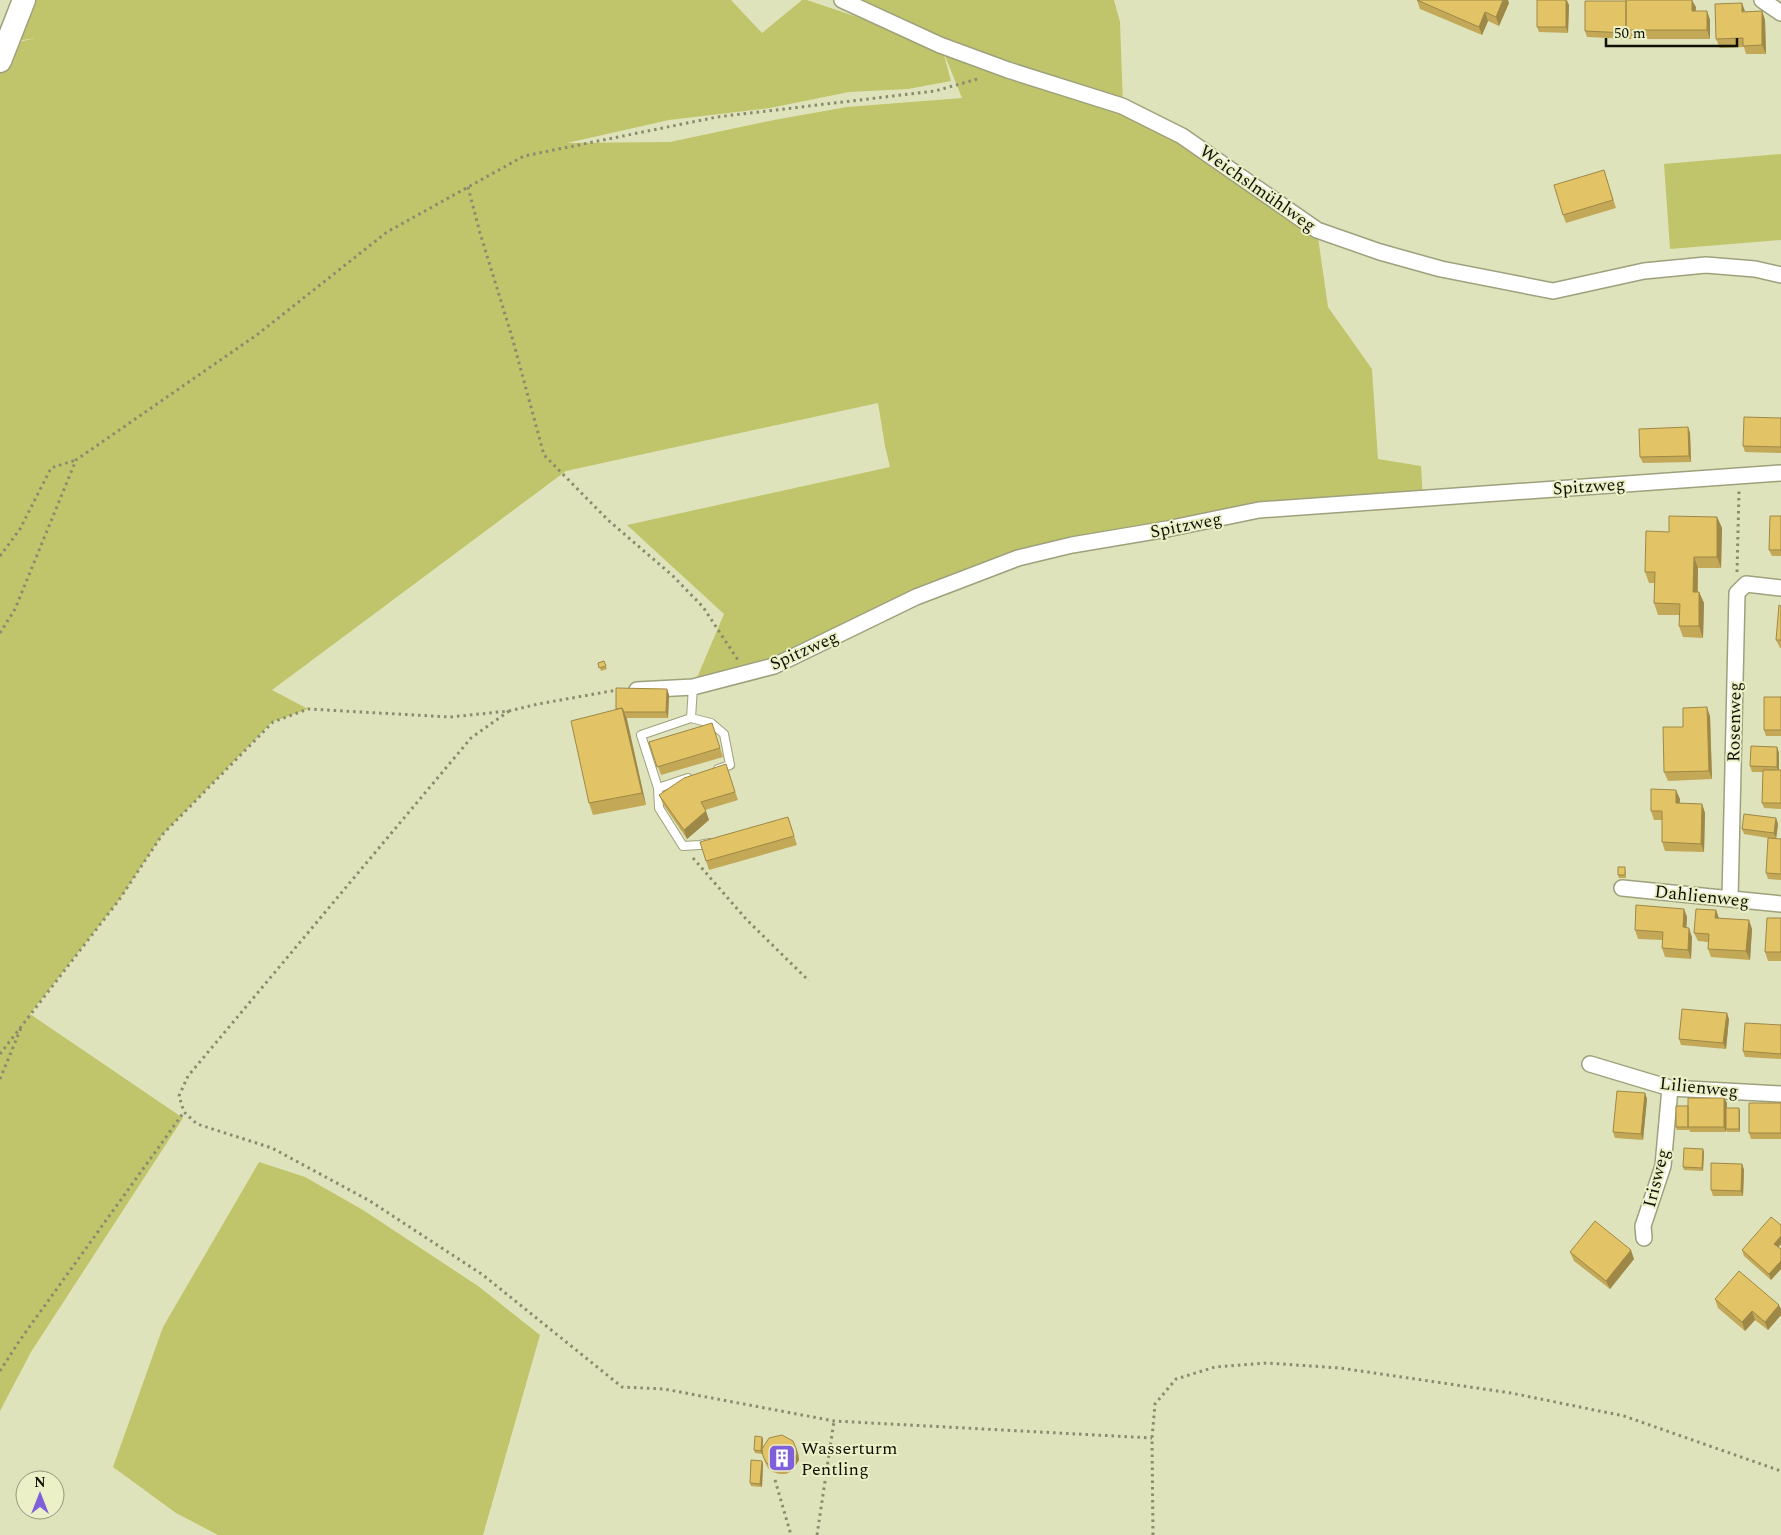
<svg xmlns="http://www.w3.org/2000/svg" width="1781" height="1535" viewBox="0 0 1781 1535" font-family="Spectral,serif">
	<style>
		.green { fill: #c0c56b; fill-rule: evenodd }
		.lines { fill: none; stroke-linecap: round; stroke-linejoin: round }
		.lane-casing { stroke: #9ea17c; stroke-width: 10 }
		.street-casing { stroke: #9ea17c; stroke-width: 18 }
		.secondary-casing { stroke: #9ea17c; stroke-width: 25 }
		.path { stroke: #898b6f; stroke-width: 3; stroke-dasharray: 2.5 4; stroke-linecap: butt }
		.lane { stroke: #fff; stroke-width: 8 }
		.street { stroke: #fff; stroke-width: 15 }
		.secondary { stroke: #fff; stroke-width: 22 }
		.wall { fill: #c2a857 }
		.shaded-wall { fill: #9e8847 }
		.building { fill: #e2c365; stroke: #9e8847 }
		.labels { text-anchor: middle; stroke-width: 4; stroke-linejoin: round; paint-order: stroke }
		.street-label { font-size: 18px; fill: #101104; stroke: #ecf0c7 }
		.poi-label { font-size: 18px; fill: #101104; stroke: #ecf0c7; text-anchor: start }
	</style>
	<rect width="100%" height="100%" fill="#dfe3bb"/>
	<!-- green -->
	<path class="green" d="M33,0H731L762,33L802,0H807L934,43L842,0H1114L1120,22L1123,106L1317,230L1328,307L1372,369L1378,459L1421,466L1423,499L1259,510L1018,558L774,666L693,687L724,614L627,525L890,467L885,446L878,403L566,471L272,690L308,709L272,722L162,835L119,900L30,1014L183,1118L31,1352L0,1411V61L8,45L35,38L12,42ZM943,51L962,98L847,107L774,120L670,142L567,143L669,120L770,108L849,92L908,89L951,81Z
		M1781,154V240L1670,249L1664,164Z
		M259,1162L305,1177L363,1210L478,1286L540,1335L483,1535H218L176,1513L113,1467L163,1327Z"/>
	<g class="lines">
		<!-- lane casing -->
		<g class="lane-casing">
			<path id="lane" d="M693,687L691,718L711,723L724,734L730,765L718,769
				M691,718L641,735L658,788L659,808L683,846L700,845L710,843
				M658,788L688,778"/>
		</g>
		<!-- street casing -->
		<g class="street-casing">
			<path id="street" d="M842,0L940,45L1008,70L1122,106L1182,136L1317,230L1380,252L1441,269L1553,291L1644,271L1706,265L1755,269L1781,275
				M1762,0L1781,13
				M637,690L693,687L774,666L916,597L1018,558L1072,545L1167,529L1259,510L1781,473
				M1622,888L1781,904
				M1730,899L1737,593L1746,584L1781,588
				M1590,1064L1670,1088L1781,1094
				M1644,1238L1643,1226L1663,1166L1670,1088"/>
		</g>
		<!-- secondary casing -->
		<g class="secondary-casing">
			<path id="secondary" d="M0,61L24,0"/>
		</g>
		<!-- path -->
		<path class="path" d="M468,187L480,233L512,337L544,455L608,520L673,576L703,607L738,660
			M0,556L20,529L51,468L76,460
			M1737,572L1739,491
			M0,633L15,609L76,460L258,334L387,232L524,156L717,117L935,91L981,78
			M509,711L471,738L188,1076L179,1096L184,1112L197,1124L272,1148L370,1201L483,1275L622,1387L664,1389L834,1421L1152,1438
			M693,858L746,919L809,981
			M0,1054L119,900L162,835L273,722L308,709L450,717L509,711L538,704L617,690
			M0,1079L21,1028
			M0,1371L20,1340L184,1112
			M775,1480L791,1535
			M817,1535L834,1421
			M1153,1535L1152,1438L1155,1404L1176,1379L1215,1367L1267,1363L1340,1368L1511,1393L1624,1416L1781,1471"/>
		<!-- lane -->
		<use href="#lane" class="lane"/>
		<!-- street -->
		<use href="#street" class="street"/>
		<!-- secondary -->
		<use href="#secondary" class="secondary"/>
	</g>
	<!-- wall -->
	<path class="wall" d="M1417,0L1509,3L1499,26L1488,21L1482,35L1420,9Z
		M1567,0L1569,5L1568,33L1539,32L1537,27Z
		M1696,7L1695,11H1707L1710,20V39H1629L1587,37L1585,31Z
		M1762,11L1765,20L1766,54H1746L1744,47L1720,48L1716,39L1745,12Z
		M1604,170L1616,208L1566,223L1563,215Z
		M1781,418V453L1745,452L1743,446Z
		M1688,427L1690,433L1691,462L1643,463L1640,457Z
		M1781,516V556H1772L1769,550Z
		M1717,517L1722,528L1721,568H1698V592H1699L1704,603L1703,638L1683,637L1679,626V615H1658L1654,603L1655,583H1649L1645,572L1669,532Z
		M1781,606V648H1780L1776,640Z
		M604,661L607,669L601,671L598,663Z
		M667,689L669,695L668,718H626L646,805L593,815L589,803L616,709Z
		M1781,697V736H1766L1764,730Z
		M1710,716L1712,779L1668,781L1664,772L1683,727Z
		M712,723L723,757L661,775L649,742Z
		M1777,747L1779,753V770H1781V809L1764,808L1762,803L1763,772H1752L1750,766Z
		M726,764L738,800L705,810L709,820L687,839L663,804L659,795Z
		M1680,799L1679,803L1702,804L1705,813L1704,852L1665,851L1662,842V820H1654L1651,811Z
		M788,817L797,845L709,870L706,861Z
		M1776,818L1778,824L1776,839H1781V880L1768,879L1766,873L1774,839L1744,834L1742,829Z
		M1626,870V878H1619L1618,875Z
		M1684,909L1687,917L1686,928L1692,937L1691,959L1665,957L1662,948L1663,940L1638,939L1635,930Z
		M1716,910L1719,918L1752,929L1750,960L1711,957L1708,949V942L1698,941L1694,933Z
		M1781,918V961H1768L1765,952Z
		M1729,1019L1726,1049L1681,1045L1679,1039Z
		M1781,1025V1059L1745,1057L1743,1051Z
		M1645,1093L1647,1099L1643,1140L1615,1138L1613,1132Z
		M1724,1098L1727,1103L1726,1108L1740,1111V1132H1727L1726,1129V1118V1132H1690L1689,1129V1130H1677L1676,1127L1688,1106Z
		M1781,1103V1139H1751L1749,1133Z
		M1704,1152L1703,1171L1684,1170L1683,1167Z
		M1742,1164L1744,1170L1743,1196H1713L1711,1190Z
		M1781,1225V1244L1778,1247L1781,1249V1269L1771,1280L1744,1256L1742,1250Z
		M1570,1252L1634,1259L1610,1289L1574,1261Z
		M1715,1299L1781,1309V1315L1768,1330L1755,1320L1745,1331L1718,1308Z
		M762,1437L763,1440V1449L796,1448L798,1453L799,1460L792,1471L786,1474H779L773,1472L768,1468L765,1462L763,1456V1450L762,1454L755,1453L754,1450Z
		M763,1464L762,1487L751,1486L750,1483Z"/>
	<!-- shaded-wall -->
	<path class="shaded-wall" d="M1503,0H1508L1509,3L1499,26L1496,17Z
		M1566,0L1569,5L1568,33L1566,27Z
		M1692,0L1696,7L1695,20L1692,11Z
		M1742,3L1745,11L1742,12Z
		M1707,11L1710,20V39L1707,30Z
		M1762,11L1765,20L1766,54L1762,45Z
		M1485,12L1488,21L1482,35L1479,27Z
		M1688,427L1690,433L1691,462L1689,456Z
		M1717,517L1722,528L1721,568L1717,557Z
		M1694,557L1698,568L1697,603L1693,592Z
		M1699,592L1704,603L1703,638L1699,626Z
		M667,689L669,695L668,718L666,712Z
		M1707,707L1710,716L1712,779L1709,771Z
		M622,708L627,719L646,805L642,793Z
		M1777,747L1779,753V772L1777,767Z
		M1676,790L1680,799L1679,812L1676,803Z
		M1702,804L1705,813L1704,852L1701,844Z
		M706,811L709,820L687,839L684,830Z
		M1776,818L1778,824L1776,839L1774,833Z
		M1684,909L1687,917L1686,936L1683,927Z
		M1716,910L1719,919L1715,918Z
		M1749,920L1752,929L1750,960L1746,951Z
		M1689,928L1692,937L1691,959L1688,950Z
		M1727,1013L1729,1019L1726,1049L1723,1043Z
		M1645,1093L1647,1099L1643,1140L1641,1134Z
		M1724,1098L1727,1103L1726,1132L1724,1127Z
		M1739,1108L1740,1111V1132L1739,1129Z
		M1703,1149L1704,1152L1703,1171L1702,1168Z
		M1742,1164L1744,1170L1743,1196L1741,1191Z
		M1781,1236V1244L1777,1249L1774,1244Z
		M1631,1250L1634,1259L1610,1289L1606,1281Z
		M1781,1261V1269L1771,1280L1769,1274Z
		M1779,1305L1781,1309V1315L1768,1330L1765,1322Z
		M1752,1311L1755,1320L1745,1331L1742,1322Z
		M762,1437L763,1440L762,1454L761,1451Z
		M796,1448L798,1453L799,1460L792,1471L790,1465Z
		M762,1461L763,1464L762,1487L760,1484Z"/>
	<!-- building -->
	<path class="building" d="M1417,0H1503L1496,17L1485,12L1479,27Z
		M1537,0H1566V27H1537Z
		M1626,0H1692V11H1707V30H1626Z
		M1585,1H1626V30L1627,33L1585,31Z
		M1742,3V12L1762,11V45L1743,46V38L1716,39L1715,4Z
		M1604,170L1613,200L1563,215L1554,185Z
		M1744,417L1781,418V447L1743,446Z
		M1688,427L1689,456L1640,457L1639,429Z
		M1669,516L1717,517V557H1694L1693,592H1699V626H1679L1680,604L1654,603L1655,572H1645L1646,531L1669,532Z
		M1770,516H1781V550H1769Z
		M1779,605L1781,606V640H1776Z
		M604,661L606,666L599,668L598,663Z
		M616,688L667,689L666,712H624L622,708L616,709Z
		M1764,697H1781V730H1764Z
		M1707,707L1709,771L1664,772L1663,727H1683V708Z
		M622,708L642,793L589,803L571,721Z
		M712,723L720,748L657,767L649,742Z
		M1751,746L1777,747V767L1750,766Z
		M726,764L735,792L701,802L706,811L684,830L659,795L684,778Z
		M1763,770H1781V803H1762Z
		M1651,789L1676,790V803L1702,804L1701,844L1662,842V811H1651Z
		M1744,814L1776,818L1774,833L1742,829Z
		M788,817L794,836L706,861L700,842Z
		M1768,838L1781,839V874L1766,873Z
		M1618,867H1625V875H1618Z
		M1636,905L1684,909L1683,927L1689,928L1688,950L1662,948L1663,932L1635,930Z
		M1696,909L1716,910L1715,918L1749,920L1746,951L1708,949L1709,934L1694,933Z
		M1767,918H1781V952H1765Z
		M1682,1009L1727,1013L1723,1043L1679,1039Z
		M1745,1023L1781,1025V1054L1743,1051Z
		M1617,1091L1645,1093L1641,1134L1613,1132Z
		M1688,1098H1724V1127H1688Z
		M1749,1103H1781V1133H1749Z
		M1676,1106H1688V1127H1676Z
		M1726,1108H1739V1129H1726Z
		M1684,1148L1703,1149L1702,1168L1683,1167Z
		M1711,1163L1742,1164L1741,1191L1711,1190Z
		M1771,1217L1781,1225V1236L1774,1244L1781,1249V1261L1769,1274L1742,1250Z
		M1595,1221L1631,1250L1606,1281L1570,1252Z
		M1739,1271L1779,1305L1765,1322L1752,1311L1742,1322L1715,1299Z
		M782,1435L793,1441L796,1448L797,1454L790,1465L784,1468L777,1469L771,1467L766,1462L763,1456L762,1449L769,1438Z
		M755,1436L762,1437L761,1451L754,1450Z
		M751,1460L762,1461L760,1484L750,1483Z"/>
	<!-- icons -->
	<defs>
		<g id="building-square" transform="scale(1.4375)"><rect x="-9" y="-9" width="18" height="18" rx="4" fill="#7f60da" stroke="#ecf0c7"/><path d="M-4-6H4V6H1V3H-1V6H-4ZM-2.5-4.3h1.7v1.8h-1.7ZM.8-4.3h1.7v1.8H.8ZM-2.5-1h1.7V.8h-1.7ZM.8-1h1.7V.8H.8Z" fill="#fff"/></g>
	</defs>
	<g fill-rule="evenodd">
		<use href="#building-square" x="782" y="1458"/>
	</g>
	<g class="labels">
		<!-- street labels -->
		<g class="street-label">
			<text transform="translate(1258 188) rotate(35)" y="6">Weichslmühlweg</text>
			<text transform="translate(1589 486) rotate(-4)" y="6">Spitzweg</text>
			<text transform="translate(1186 525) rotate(-11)" y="6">Spitzweg</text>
			<text transform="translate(804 650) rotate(-24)" y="6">Spitzweg</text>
			<text transform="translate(1734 722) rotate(-89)" y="6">Rosenweg</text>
			<text transform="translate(1702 896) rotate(6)" y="6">Dahlienweg</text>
			<text transform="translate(1699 1087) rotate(6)" y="6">Lilienweg</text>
			<text transform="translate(1656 1178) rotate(-76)" y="6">Irisweg</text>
		</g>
		<!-- poi labels -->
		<g class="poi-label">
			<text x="801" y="1454">Wasserturm<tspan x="801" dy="21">Pentling</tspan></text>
		</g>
	</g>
	<!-- north arrow -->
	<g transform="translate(40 1495)"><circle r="24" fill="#ecf0c7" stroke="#949779"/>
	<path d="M0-4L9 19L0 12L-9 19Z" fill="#7f60da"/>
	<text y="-8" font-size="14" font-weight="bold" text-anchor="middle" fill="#101104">N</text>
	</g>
	<!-- scale -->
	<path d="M1606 38v8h131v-8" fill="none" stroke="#101104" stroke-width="2.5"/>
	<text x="1614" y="38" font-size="15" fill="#101104" stroke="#ecf0c7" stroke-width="4" paint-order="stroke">50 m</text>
</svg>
